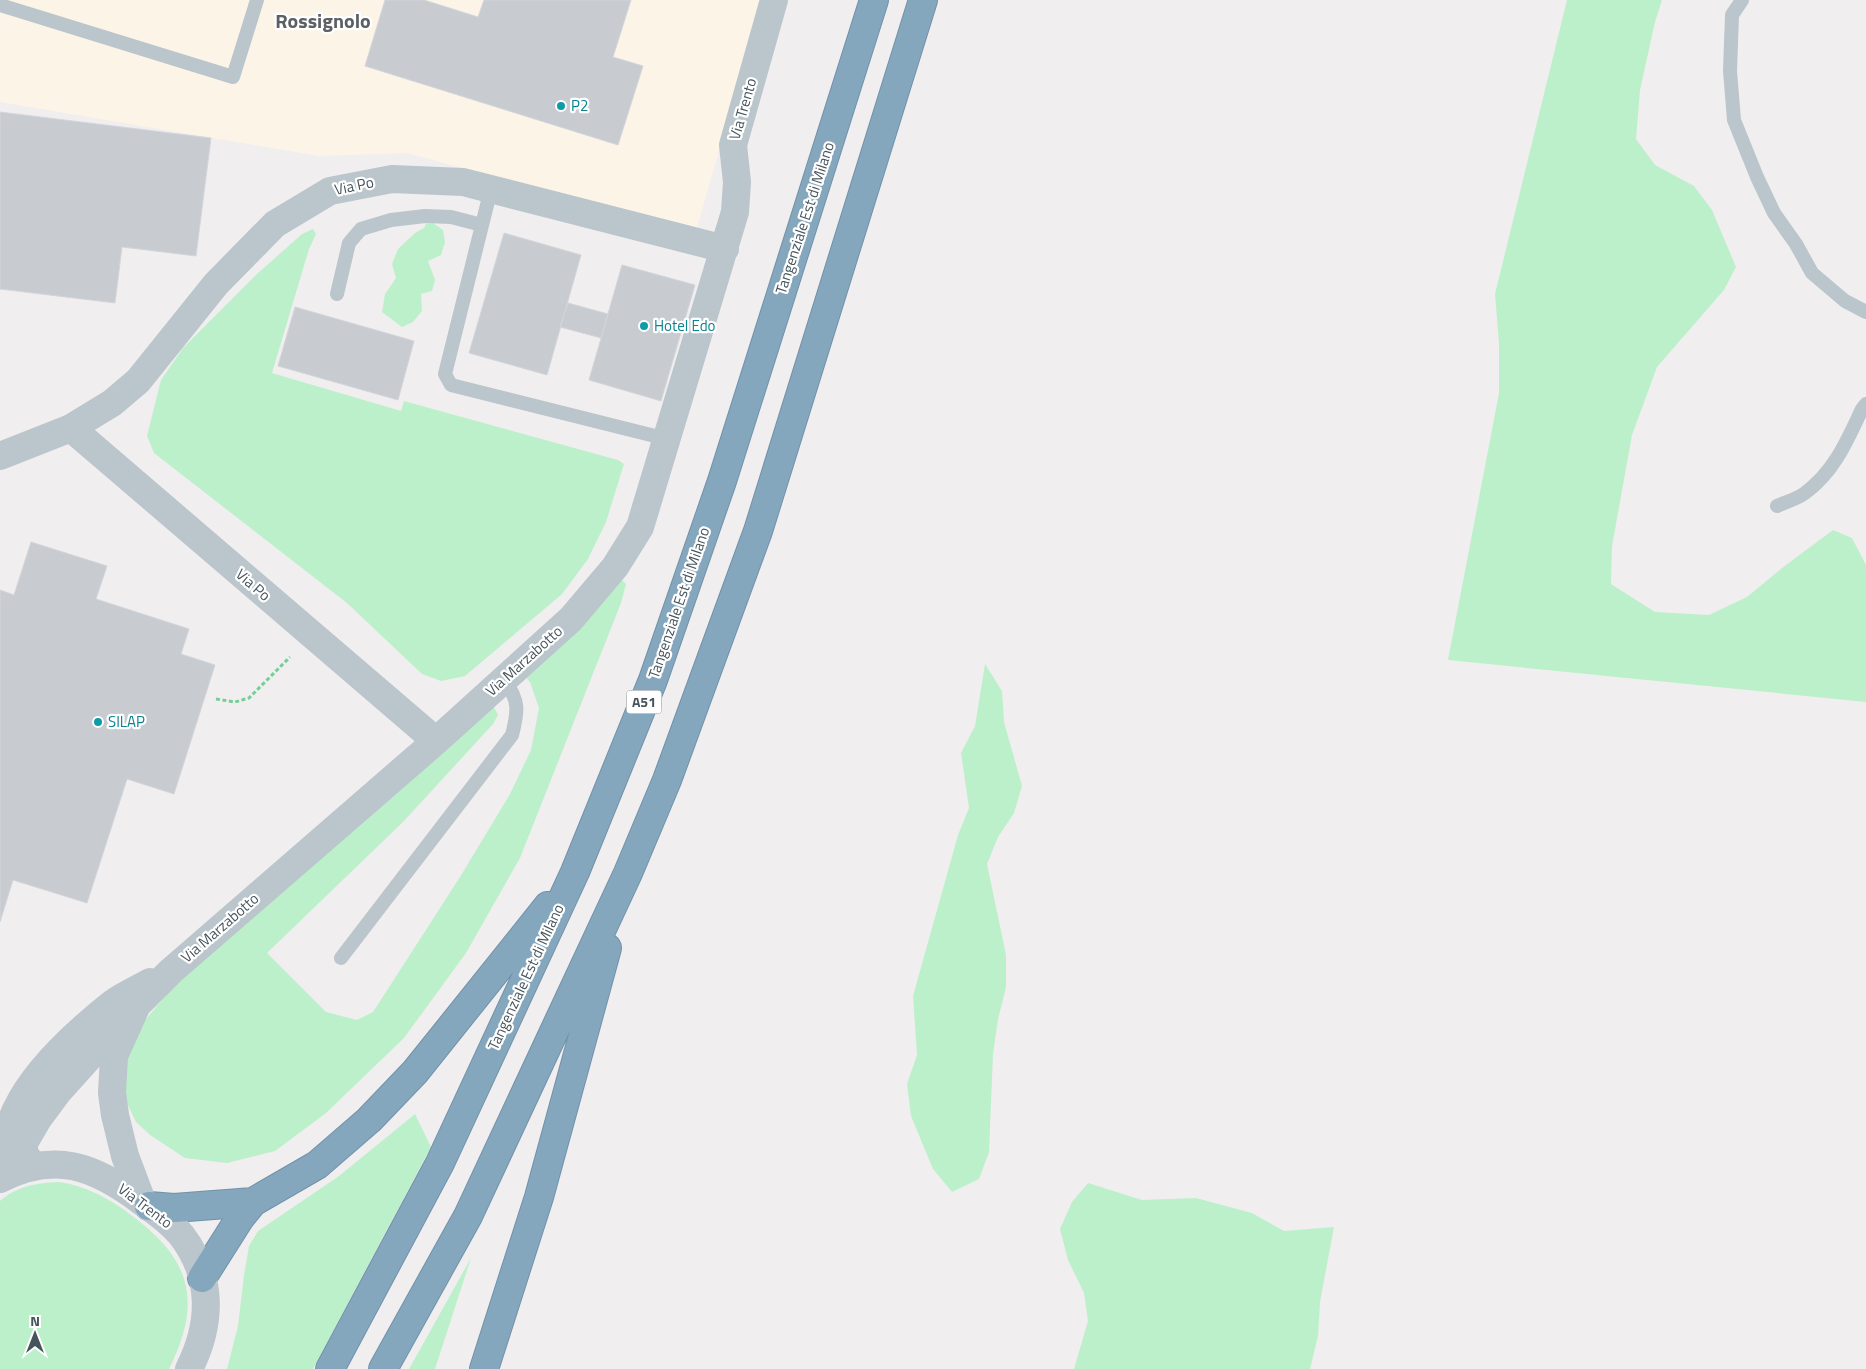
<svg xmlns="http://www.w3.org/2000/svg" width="1866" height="1369" viewBox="0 0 1866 1369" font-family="'Titillium Web',sans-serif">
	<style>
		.commercial { fill: #fcf4e7 }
		.green { fill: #bcf0ca }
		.building { fill: #c8ccd1; stroke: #d2d5da }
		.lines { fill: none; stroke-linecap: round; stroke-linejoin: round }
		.motorway-casing { stroke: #7092aa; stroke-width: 30 }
		.path { stroke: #73ce98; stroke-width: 3; stroke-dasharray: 4 2.5; stroke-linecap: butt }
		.service { stroke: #bac5cc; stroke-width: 14 }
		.minor { stroke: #bac5cc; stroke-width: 28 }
		.tertiary { stroke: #bac5cc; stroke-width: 28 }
		.motorway { stroke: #85a7be; stroke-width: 28 }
		.culture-dot { fill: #0f9aa8; stroke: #fff; stroke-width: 2 }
		.labels { text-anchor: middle; stroke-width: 4.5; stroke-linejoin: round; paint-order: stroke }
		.shield { fill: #fff; stroke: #7e878d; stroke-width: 1 }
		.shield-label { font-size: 14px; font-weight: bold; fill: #46545c }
		.culture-label { font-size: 15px; fill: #0d838f; stroke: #fff; text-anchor: start }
		.street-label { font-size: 15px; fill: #46545c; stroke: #fff }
		.district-label { font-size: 20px; font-weight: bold; fill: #5b6064; stroke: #fff }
	</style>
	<rect width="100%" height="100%" fill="#f1eeef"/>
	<!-- commercial -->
	<path class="commercial" d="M0,0H762L696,231L407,153L319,156L0,102Z"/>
	<!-- green -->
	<path class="green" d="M1567,0H1662L1655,22L1640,90L1636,139L1655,165L1694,186L1712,210L1736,267L1724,290L1657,367L1632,435L1612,546L1611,584L1655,612L1709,615L1747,597L1782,568L1833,530L1852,538L1866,565V702L1448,660L1499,393V343L1495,294Z
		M433,223L443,230L445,242L441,255L428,261L435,280L432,291L421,294L422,311L413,322L402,327L382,312L385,294L396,278L392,264L398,249L415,233L424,228L426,224Z
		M313,229L316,234L309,249L272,373L401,411L404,401L618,460L624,464L606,522L588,559L562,594L465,676L441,681L422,674L347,603L154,453L147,436L161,380L183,348L257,274L302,234Z
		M621,579L626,584L621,603L520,858L466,953L404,1038L326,1113L275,1151L227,1163L185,1158L150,1135L136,1122L124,1097L123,1062L136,1031L172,988L491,702L498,715L493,724L404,821L267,953L326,1012L357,1020L373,1012L460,877L510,794L531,750L539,708L530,682L522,673Z
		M985,664L1002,691L1004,722L1022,786L1014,813L998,837L987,864L1006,955V987L998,1019L993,1054L989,1152L979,1179L952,1192L933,1169L911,1116L907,1084L917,1055L913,996L958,835L969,808L961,753L975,726Z
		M415,1114L431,1147L313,1369H227L238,1326L244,1275L249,1246L258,1231L339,1176Z
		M59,1182C86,1186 109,1198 131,1215C191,1259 203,1301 169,1369H0V1201C17,1186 37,1183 59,1182Z
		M1088,1183L1142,1200L1196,1198L1252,1213L1284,1231L1334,1227L1320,1302L1318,1336L1310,1369H1074L1088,1321L1084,1293L1068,1260L1060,1229L1072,1202Z
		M471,1258L435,1369H409Z"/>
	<!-- building -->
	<path class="building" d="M385,0H424L478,17L484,0H631L613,57L643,66L618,145L365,66Z
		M0,112L211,138L196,256L122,247L115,303L0,289Z
		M504,233L581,255L547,375L469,353Z
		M622,265L695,285L661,401L589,380Z
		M568,303L608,314L601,338L560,327Z
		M295,307L414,341L398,400L278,366Z
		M31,542L107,566L96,599L189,629L181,654L215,665L174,794L127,779L87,903L13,880L0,922V590L14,595Z"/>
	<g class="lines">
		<!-- motorway casing -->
		<g class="motorway-casing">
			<path id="motorway" d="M149,1206L174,1208L253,1202
				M202,1278L240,1218L253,1202L317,1165L369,1120L415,1072L548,906
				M330,1369L440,1163L575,872L653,680L722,481L874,0
				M383,1369L468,1216L628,873L667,780L758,531L923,0
				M484,1369L539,1197L607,948"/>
		</g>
		<!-- path -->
		<path class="path" d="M216,699L235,702L249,698L290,657"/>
		<!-- service -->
		<path class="service" d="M1742,0L1732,15L1730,71L1734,120L1757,177L1774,213L1796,244L1812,273L1845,301L1866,312
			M0,5L233,77L257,0
			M491,189L445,374L451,385L667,439
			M337,294L349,243L361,229L391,220L425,216L451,217L482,225
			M1777,506C1786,502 1797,499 1805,493C1834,472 1847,441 1862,409L1866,404
			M341,958L512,735C518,712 520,700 504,680"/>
		<!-- minor -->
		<path class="minor" d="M71,428L436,741
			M0,456L71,428L112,403L138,381L216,284L275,224L330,191L392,179L463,182L725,249
			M0,1151C6,1137 10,1121 17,1108C36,1068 79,1030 113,1003C124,995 138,989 150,982
			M33,1166L24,1153V1143L38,1119L58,1092L121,1022
			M142,1201L125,1156L115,1115L112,1093L114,1056L137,1005L171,971L436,741L571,619L615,567L640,527L735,212L737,182L733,145L774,0"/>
		<!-- tertiary -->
		<path class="tertiary" d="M0,1179C55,1151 94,1166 141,1201C155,1211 171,1222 182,1236C213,1277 212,1324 189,1369"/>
		<!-- motorway -->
		<use href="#motorway" class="motorway"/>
	</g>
	<!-- markers -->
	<g class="culture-dot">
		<circle cx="561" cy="106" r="5"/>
		<circle cx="644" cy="326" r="5"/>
		<circle cx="98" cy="722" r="5"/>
	</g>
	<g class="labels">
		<!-- shield labels -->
		<rect class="shield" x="626.5" y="690.5" width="35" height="23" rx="4"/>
		<g class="shield-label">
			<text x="644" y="707">A51</text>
		</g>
		<!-- culture labels -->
		<g class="culture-label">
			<text x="571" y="111">P2</text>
			<text x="654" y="331">Hotel Edo</text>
			<text x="108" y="727">SILAP</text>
		</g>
		<!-- street labels -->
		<g class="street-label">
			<text transform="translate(743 109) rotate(-74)" y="5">Via Trento</text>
			<text transform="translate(354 186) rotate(-12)" y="5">Via Po</text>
			<text transform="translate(805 218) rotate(-72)" y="5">Tangenziale Est di Milano</text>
			<text transform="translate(253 585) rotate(41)" y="5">Via Po</text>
			<text transform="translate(679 603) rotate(-71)" y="5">Tangenziale Est di Milano</text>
			<text transform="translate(524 661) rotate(-42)" y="5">Via Marzabotto</text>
			<text transform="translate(220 928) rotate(-41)" y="5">Via Marzabotto</text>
			<text transform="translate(526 977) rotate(-65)" y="5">Tangenziale Est di Milano</text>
			<text transform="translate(145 1206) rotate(37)" y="5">Via Trento</text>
		</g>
		<!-- district labels -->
		<g class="district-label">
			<text x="323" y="28">Rossignolo</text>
		</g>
	</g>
	<!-- north arrow -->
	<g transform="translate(35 1334)" stroke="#ffffff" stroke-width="4" paint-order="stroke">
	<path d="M0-4L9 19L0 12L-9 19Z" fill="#46545c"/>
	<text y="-8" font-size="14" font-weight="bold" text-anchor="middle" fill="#46545c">N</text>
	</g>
</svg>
